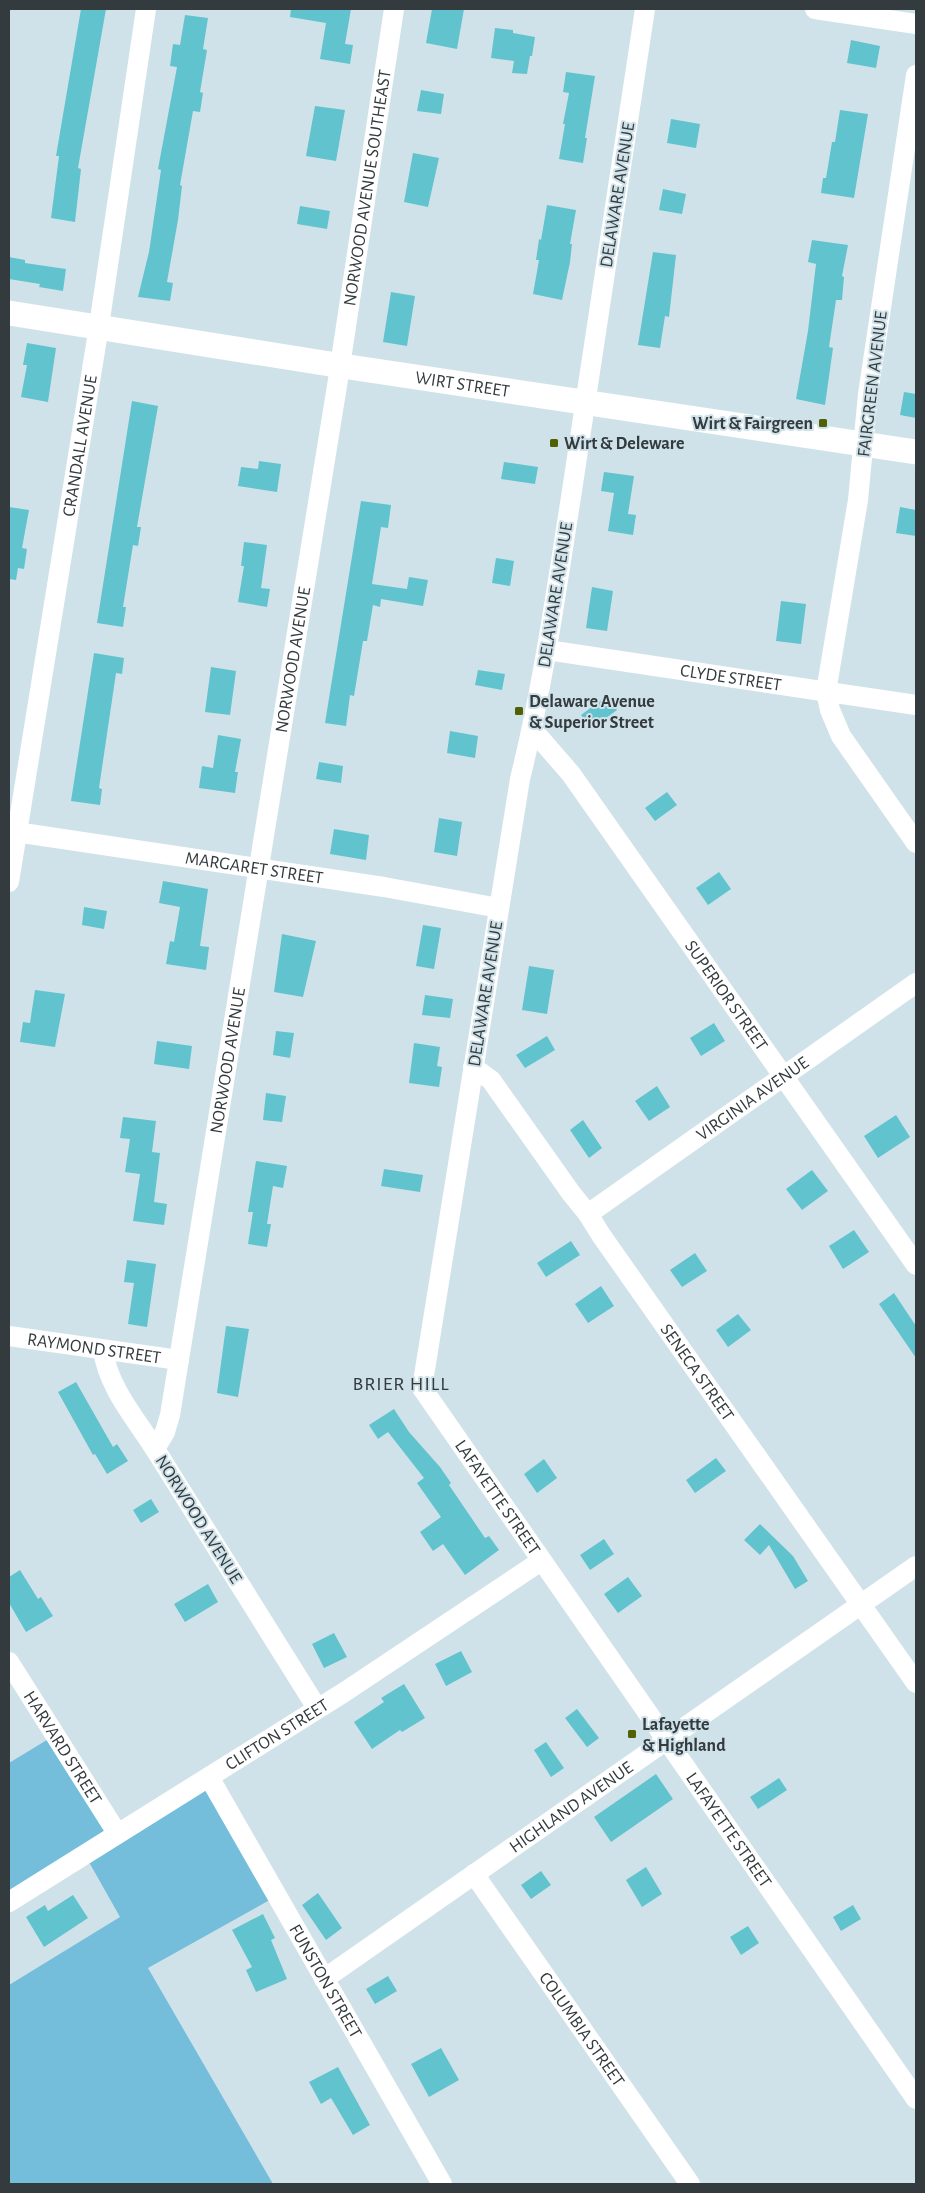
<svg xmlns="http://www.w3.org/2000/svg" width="925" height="2193" viewBox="0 0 925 2193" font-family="'Alegreya Sans',sans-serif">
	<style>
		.green { fill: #74bedb }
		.building { fill: #61c3cd }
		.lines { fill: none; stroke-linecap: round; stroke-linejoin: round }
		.minor { stroke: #fff; stroke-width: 20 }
		.major { stroke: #fff; stroke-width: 25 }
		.poi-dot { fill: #506003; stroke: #d0e2e9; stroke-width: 2 }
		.labels { text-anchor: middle; stroke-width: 4; stroke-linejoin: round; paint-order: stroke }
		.street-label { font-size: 18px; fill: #343b3e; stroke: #d0e2e9 }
		.poi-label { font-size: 18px; font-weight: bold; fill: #343b3e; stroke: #d0e2e9; text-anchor: start }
		.quarter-label { font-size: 20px; letter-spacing: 1px; fill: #343b3e; stroke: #d0e2e9 }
	</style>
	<rect width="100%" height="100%" fill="#d0e2e9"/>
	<!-- green -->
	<path class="green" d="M55,1735L117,1833L209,1777L277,1896L148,1968L273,2184H9V1985L120,1917L85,1855L9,1903V1763Z"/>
	<!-- building -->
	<path class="building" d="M81,9H106L78,168L81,169L75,222L51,218L59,156H56Z
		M291,9H351L345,44L353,45L350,64L320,59L326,23L290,17Z
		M432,9H464L457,49L426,43Z
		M185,15L208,18L203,49L207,50L200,92L203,93L200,112L193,111L180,185L182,186L178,220L167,282L173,283L170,301L138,297L149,252L161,170L158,169L177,67L170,66L173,44L180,45Z
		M495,28L513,30V33L535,37L532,56H530L527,74L512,73L514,61L491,58Z
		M851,40L880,46L876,68L847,63Z
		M566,72L595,76L585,138H587L583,163L559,159L565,124H563L569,93L563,92Z
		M421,90L444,94L441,114L417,111Z
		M315,106L345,110L336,161L306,156Z
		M840,110L868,114L854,198L821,193L823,178H826L832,142H835Z
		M671,119L700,124L696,148L667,143Z
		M413,153L439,158L428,207L404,202Z
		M663,189L686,194L682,214L659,210Z
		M547,205L576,210L570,244H572L570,262L562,300L533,294L539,260H536L539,239L541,240Z
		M300,206L330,211L327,229L297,224Z
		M812,240L848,245L842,276L844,277L842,300H836L829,347L833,348L825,405L796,399L808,331L816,264L808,262Z
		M653,252L676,255L669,317L665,316L660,348L638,345Z
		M9,257L25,260V263L66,269L63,291L39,287L40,284L9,279Z
		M391,292L415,296L407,346L383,342Z
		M27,343L56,348L48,402L21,397L27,365H23Z
		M904,392L916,394V418L900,415Z
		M132,401L158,406L137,527H141L138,546L133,545L123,607H126L123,627L97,623Z
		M259,461L281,464L277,492L238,486L241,467L258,469Z
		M504,462L538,467L535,484L501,479Z
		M604,472L634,476L628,514L636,515L633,535L608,531L614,493L601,491Z
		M361,501L391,505L388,528L381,527L372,584L407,589L409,577L428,580L423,606L381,599L380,607L373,605L367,641H363L354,696L350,695L346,726L325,723Z
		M9,507L29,510L22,548L27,549L24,569L18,568L16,580L9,579Z
		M900,507L916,510V536L896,533Z
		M244,542L267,545L261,588L270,589L267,607L238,602L244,566H241Z
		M496,558L514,561L510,586L492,583Z
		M592,587L613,591L607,631L586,628Z
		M781,601L806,604L801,644L776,641Z
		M94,653L124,658L122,674L116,673L99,788L102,789L100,805L71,801Z
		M211,667L236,671L230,715L205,712Z
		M478,670L505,674L502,690L475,685Z
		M607,696L617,710L591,729L581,715Z
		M450,731L478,736L475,758L447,753Z
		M218,735L241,739L235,772H238L235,793L199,788L202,766L213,768Z
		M319,762L343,766L341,783L316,779Z
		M667,792L677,805L655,821L645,808Z
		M439,818L462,822L457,856L434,852Z
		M334,829L369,835L366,860L330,854Z
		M719,872L731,889L708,905L696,888Z
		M163,881L208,889L200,946L209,947L206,970L166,964L170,941L174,942L180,907L159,903Z
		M84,907L107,911L104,929L82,925Z
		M423,925L441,928L434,969L416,966Z
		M282,934L316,941L303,997L274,992Z
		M529,966L554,970L547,1014L522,1010Z
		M35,990L65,994L55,1047L20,1042L23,1022L30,1023Z
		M425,995L453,999L450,1018L422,1015Z
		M714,1023L725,1041L701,1056L690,1038Z
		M276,1031L294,1033L290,1058L273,1055Z
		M547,1036L555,1050L525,1068L516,1055Z
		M157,1041L192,1046L189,1069L154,1064Z
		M414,1043L440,1047L437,1066L442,1067L439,1087L409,1083Z
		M657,1086L670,1107L649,1121L635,1101Z
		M266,1093L286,1096L282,1122L263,1120Z
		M896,1115L910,1137L878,1158L864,1136Z
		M123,1117L156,1121L152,1152L160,1153L154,1202L167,1204L164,1225L133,1221L140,1174L125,1172L130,1139L120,1138Z
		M583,1120L602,1148L589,1158L570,1130Z
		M256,1161L287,1166L283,1188L273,1186L267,1224H271L267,1247L248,1244L253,1212H248Z
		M384,1169L423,1175L420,1192L381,1186Z
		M812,1170L828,1191L802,1210L786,1189Z
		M854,1230L869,1252L843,1269L829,1246Z
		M571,1241L580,1255L546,1277L537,1263Z
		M695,1253L707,1271L682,1287L670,1270Z
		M127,1260L156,1264L147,1327L128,1324L134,1283L124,1282Z
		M601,1286L614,1306L588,1323L575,1304Z
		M894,1293L916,1326V1358L879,1304Z
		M738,1314L751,1330L728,1347L716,1330Z
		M226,1326L249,1329L238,1397L217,1393Z
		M76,1382L113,1447L117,1444L128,1461L107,1474L95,1454L93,1455L58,1392Z
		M394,1409L409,1432L440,1467L451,1483L449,1485L485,1538L489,1536L499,1550L465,1575L443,1544L433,1551L420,1532L441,1517L417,1483L424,1478L388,1432L378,1439L369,1425Z
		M716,1458L726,1471L695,1493L686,1480Z
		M544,1459L557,1478L537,1493L524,1474Z
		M151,1499L159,1512L141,1523L133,1510Z
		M760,1524L793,1556L808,1581L795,1589L769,1545L760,1555L744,1540Z
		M604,1539L614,1554L590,1570L580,1555Z
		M20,1570L38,1599L41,1597L53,1616L26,1632L9,1603V1577Z
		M628,1577L642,1596L618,1613L604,1594Z
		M208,1584L218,1602L185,1622L174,1604Z
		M334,1633L347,1657L324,1668L312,1644Z
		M461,1651L472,1672L446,1686L435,1664Z
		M404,1684L425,1718L402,1732L400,1730L372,1749L354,1722L384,1702L381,1698Z
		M577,1709L599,1738L587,1747L565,1718Z
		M546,1742L564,1768L551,1777L534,1750Z
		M656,1774L673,1799L611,1842L594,1817Z
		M779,1778L787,1790L758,1809L750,1797Z
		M646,1867L662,1894L642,1907L626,1880Z
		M541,1871L551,1885L531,1899L521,1885Z
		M318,1893L342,1928L326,1940L302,1905Z
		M73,1895L88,1918L44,1947L26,1917L45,1905L48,1911Z
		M853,1905L861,1919L841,1931L833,1917Z
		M263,1914L275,1938L271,1940L287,1979L256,1992L246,1970L252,1967L232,1930Z
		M748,1926L759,1943L741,1955L730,1937Z
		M388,1976L397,1991L375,2004L366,1989Z
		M441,2048L459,2080L429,2097L411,2064Z
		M338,2067L370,2125L353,2135L331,2098L321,2104L309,2082Z"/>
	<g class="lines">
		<!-- minor -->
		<g class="minor">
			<path id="s1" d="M645,9C621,172 597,335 571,497C556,592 543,686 520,779L422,1388L916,2099"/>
			<path d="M815,9L916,24"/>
			<path d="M916,75L868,394L858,500L826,692L830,710L841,736L916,843"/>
			<path id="s2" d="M547,650L916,705"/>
			<path id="s3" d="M532,729L571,774L916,1265"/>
			<path id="s4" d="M9,831L384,887L499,908"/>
			<path id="s5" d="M9,882L99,326L146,9"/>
			<path id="s6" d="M473,1067L491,1080L571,1193L588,1214L601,1235L916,1683"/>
			<path id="s7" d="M588,1214L916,983"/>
			<path id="s8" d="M9,1336L179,1360"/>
			<path d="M103,1350C108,1387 135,1418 155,1449"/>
			<path id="s9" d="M9,1662L117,1833"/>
			<path id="s10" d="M317,1708L155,1449L165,1432L170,1415L337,386L394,9"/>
			<path id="s11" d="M209,1777L442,2184"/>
			<path id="s12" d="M474,1874L690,2184"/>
			<path id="s13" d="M9,1902L343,1693L541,1561"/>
			<path id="s14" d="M324,1979L916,1566"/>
		</g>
		<!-- major -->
		<path class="major" id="s15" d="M9,313L349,367L916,452"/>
	</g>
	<!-- markers -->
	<g class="poi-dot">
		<rect x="818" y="418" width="10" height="10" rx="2.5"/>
		<rect x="549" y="438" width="10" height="10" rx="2.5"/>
		<rect x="514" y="706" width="10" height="10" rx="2.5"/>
		<rect x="627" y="1729" width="10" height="10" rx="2.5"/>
	</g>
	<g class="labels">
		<!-- street labels -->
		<g class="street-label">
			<text dy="6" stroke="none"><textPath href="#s10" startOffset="1586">NORWOOD AVENUE SOUTHEAST</textPath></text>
			<text transform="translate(617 195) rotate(-81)" y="6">DELAWARE AVENUE</text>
			<text dy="6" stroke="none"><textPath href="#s15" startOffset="459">WIRT STREET</textPath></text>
			<text transform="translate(872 384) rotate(-83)" y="6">FAIRGREEN AVENUE</text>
			<text dy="6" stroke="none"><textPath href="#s5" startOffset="442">CRANDALL AVENUE</textPath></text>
			<text transform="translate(555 595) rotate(-81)" y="6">DELAWARE AVENUE</text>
			<text dy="6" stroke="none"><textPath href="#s10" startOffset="1108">NORWOOD AVENUE</textPath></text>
			<text dy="6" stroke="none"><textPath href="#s2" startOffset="186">CLYDE STREET</textPath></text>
			<text dy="6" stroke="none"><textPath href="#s4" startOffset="248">MARGARET STREET</textPath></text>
			<text transform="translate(485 994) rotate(-81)" y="6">DELAWARE AVENUE</text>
			<text dy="6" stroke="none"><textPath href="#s3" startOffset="330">SUPERIOR STREET</textPath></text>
			<text dy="6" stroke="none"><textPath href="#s10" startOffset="702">NORWOOD AVENUE</textPath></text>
			<text dy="6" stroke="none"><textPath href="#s7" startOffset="201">VIRGINIA AVENUE</textPath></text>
			<text dy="6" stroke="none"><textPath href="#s8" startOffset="86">RAYMOND STREET</textPath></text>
			<text dy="6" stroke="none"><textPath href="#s6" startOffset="380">SENECA STREET</textPath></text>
			<text dy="6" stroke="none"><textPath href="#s1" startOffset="1530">LAFAYETTE STREET</textPath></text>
			<text transform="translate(199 1519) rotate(58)" y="6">NORWOOD AVENUE</text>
			<text dy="6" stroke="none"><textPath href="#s13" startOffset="316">CLIFTON STREET</textPath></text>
			<text dy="6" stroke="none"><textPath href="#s9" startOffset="101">HARVARD STREET</textPath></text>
			<text dy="6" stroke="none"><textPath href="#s14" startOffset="301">HIGHLAND AVENUE</textPath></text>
			<text dy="6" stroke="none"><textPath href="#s1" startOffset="1935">LAFAYETTE STREET</textPath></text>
			<text dy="6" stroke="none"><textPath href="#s11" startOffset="235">FUNSTON STREET</textPath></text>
			<text dy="6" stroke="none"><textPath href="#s12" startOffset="189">COLUMBIA STREET</textPath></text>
		</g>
		<!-- poi labels -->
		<g class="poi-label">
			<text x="813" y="429" text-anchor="end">Wirt &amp; Fairgreen</text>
			<text x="564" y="449">Wirt &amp; Deleware</text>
			<text x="529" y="707">Delaware Avenue<tspan x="529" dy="21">&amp; Superior Street</tspan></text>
			<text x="642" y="1730">Lafayette<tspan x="642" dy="21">&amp; Highland</tspan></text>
		</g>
		<!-- quarter labels -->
		<g class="quarter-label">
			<text x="401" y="1390">BRIER HILL</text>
		</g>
	</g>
	<!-- border -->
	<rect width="925" height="2193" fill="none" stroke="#343b3e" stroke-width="20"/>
</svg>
